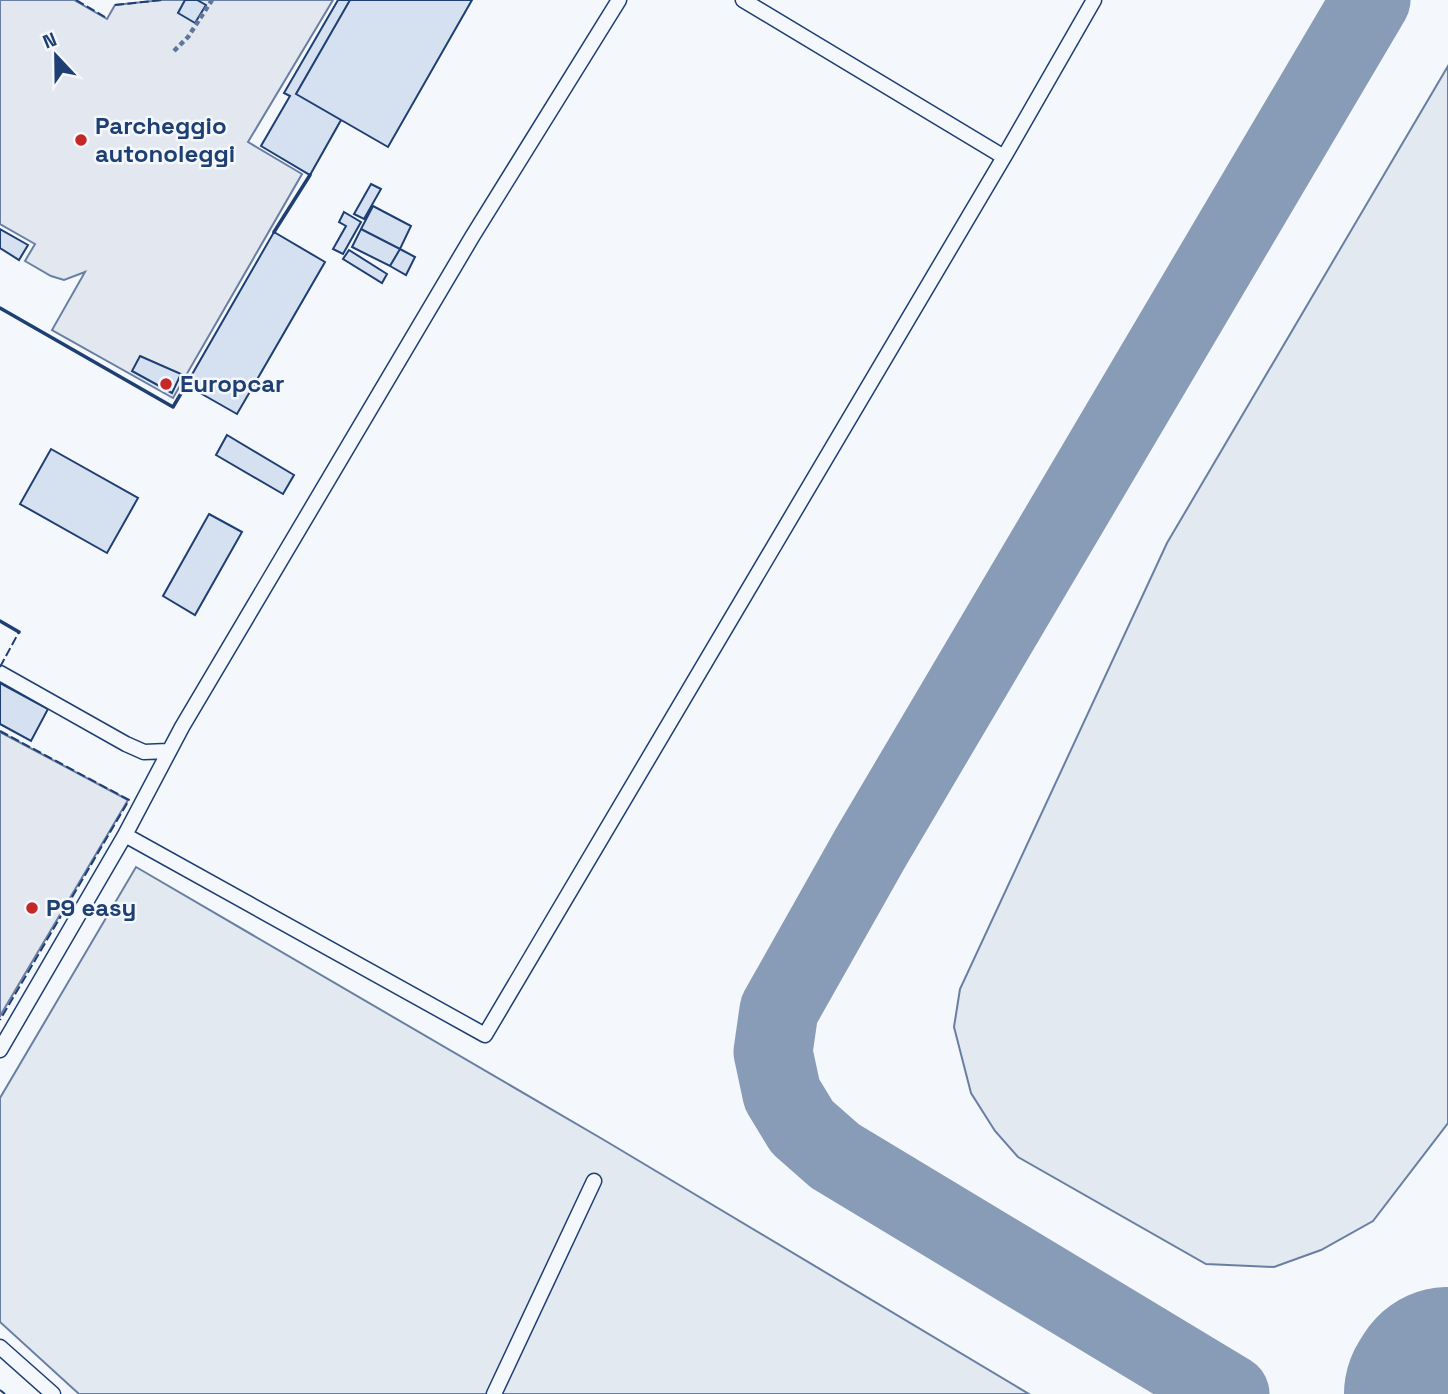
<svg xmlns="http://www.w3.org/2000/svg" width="1448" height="1394" viewBox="0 0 1448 1394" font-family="'Space Grotesk',sans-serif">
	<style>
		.green { fill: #e3e9f0; stroke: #687fa3; stroke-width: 2 }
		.parking { fill: #e3e8f0; stroke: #687fa3; stroke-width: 2 }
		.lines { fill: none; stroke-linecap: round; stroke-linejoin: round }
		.taxiway { stroke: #889bb7; stroke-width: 79 }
		.runway { stroke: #889bb7; stroke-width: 198 }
		.building { fill: #d5e0f0; stroke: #1d3f73; stroke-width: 2 }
		.lane-casing { stroke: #1d3f73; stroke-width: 17 }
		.path { stroke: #5e769c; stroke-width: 4.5; stroke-dasharray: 5 3.5; stroke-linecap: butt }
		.lane { stroke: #f4f7fb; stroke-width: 14 }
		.fence { stroke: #1d3f73; stroke-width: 2; stroke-dasharray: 9 3.5; stroke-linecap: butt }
		.wall { stroke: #1d3f73; stroke-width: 3.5 }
		.poi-dot { fill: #c62828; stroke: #f4f7fb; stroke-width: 2.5 }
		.labels { text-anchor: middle; stroke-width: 5; stroke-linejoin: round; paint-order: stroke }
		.poi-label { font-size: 24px; font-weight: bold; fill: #1d3f73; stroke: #f4f7fb; text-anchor: start }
	</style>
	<rect width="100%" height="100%" fill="#f4f7fb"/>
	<!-- green -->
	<path class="green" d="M1448,66V1123L1373,1221L1321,1250L1274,1267L1206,1264L1018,1157L995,1131L971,1093L954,1027L960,989L1167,543Z
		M136,867L604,1140L1029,1394H79L0,1322V1098Z"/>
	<!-- parking -->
	<path class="parking" d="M0,0H74L107,19L115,5L162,0H333L248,142L302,174L173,398L52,330L85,272L64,280L51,276L25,261L35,244L0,224Z
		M0,732L128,800L0,1016Z"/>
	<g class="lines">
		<!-- taxiway -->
		<path class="taxiway" d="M1230,1394L835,1156L802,1127L782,1094L773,1052L779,1010L871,847L1371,0
			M1407,1394L1431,1382L1448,1365"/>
		<!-- runway -->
		<path class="runway" d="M1443,1394L1448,1386"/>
	</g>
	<!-- building -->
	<path class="building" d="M185,0H197L206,5L195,23L178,13Z
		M338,0H350L296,94L341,120L310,175L261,146L290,96L284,93Z
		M350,0H472L388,147L296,94Z
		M371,184L381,189L364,219L354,214Z
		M373,206L411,226L400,249L361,229Z
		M344,212L361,222L343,254L333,249L346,226L339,222Z
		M0,229L28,245L19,260L0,248Z
		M361,229L400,249L390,266L352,247Z
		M274,232L325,262L237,414L186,385Z
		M400,249L415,257L406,275L390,266Z
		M349,250L387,274L382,283L343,259Z
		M140,356L181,374L172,393L132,371Z
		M227,435L294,475L283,494L216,455Z
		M51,449L138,498L107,553L20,504Z
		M209,514L242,532L195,615L163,596Z
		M0,683L48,709L31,741L0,724Z"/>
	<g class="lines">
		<!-- lane casing -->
		<g class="lane-casing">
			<path id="lane" d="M743,0L1004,157L1094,0
				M0,673L126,744L144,752L168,751
				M125,835L485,1035L1004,157
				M0,1050L125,835L182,727L472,237L619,0
				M0,1347L53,1394
				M494,1394L594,1181"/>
		</g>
		<!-- path -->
		<path class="path" d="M174,51L188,37L212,0"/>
		<!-- lane -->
		<use href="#lane" class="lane"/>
		<!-- fence -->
		<path class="fence" d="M76,0L105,17
			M115,5L162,0
			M0,667L19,632
			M0,731L129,800L0,1020
			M0,1390L5,1394"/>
		<!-- wall -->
		<path class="wall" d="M274,232L310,175
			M0,308L173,407L186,385
			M0,621L19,632"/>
	</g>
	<!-- markers -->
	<g class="poi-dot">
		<circle cx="81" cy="140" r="7"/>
		<circle cx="166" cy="384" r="7"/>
		<circle cx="32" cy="908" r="7"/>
	</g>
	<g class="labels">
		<!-- poi labels -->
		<g class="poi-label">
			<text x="95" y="134">Parcheggio<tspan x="95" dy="28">autonoleggi</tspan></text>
			<text x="180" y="392">Europcar</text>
			<text x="46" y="916">P9 easy</text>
		</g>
	</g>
	<!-- north arrow -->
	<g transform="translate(56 56) rotate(338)" stroke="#f4f7fb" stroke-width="5" paint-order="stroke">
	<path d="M0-5L12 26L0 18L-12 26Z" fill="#1d3f73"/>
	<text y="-10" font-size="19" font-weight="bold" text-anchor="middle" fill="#1d3f73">N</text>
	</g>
</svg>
